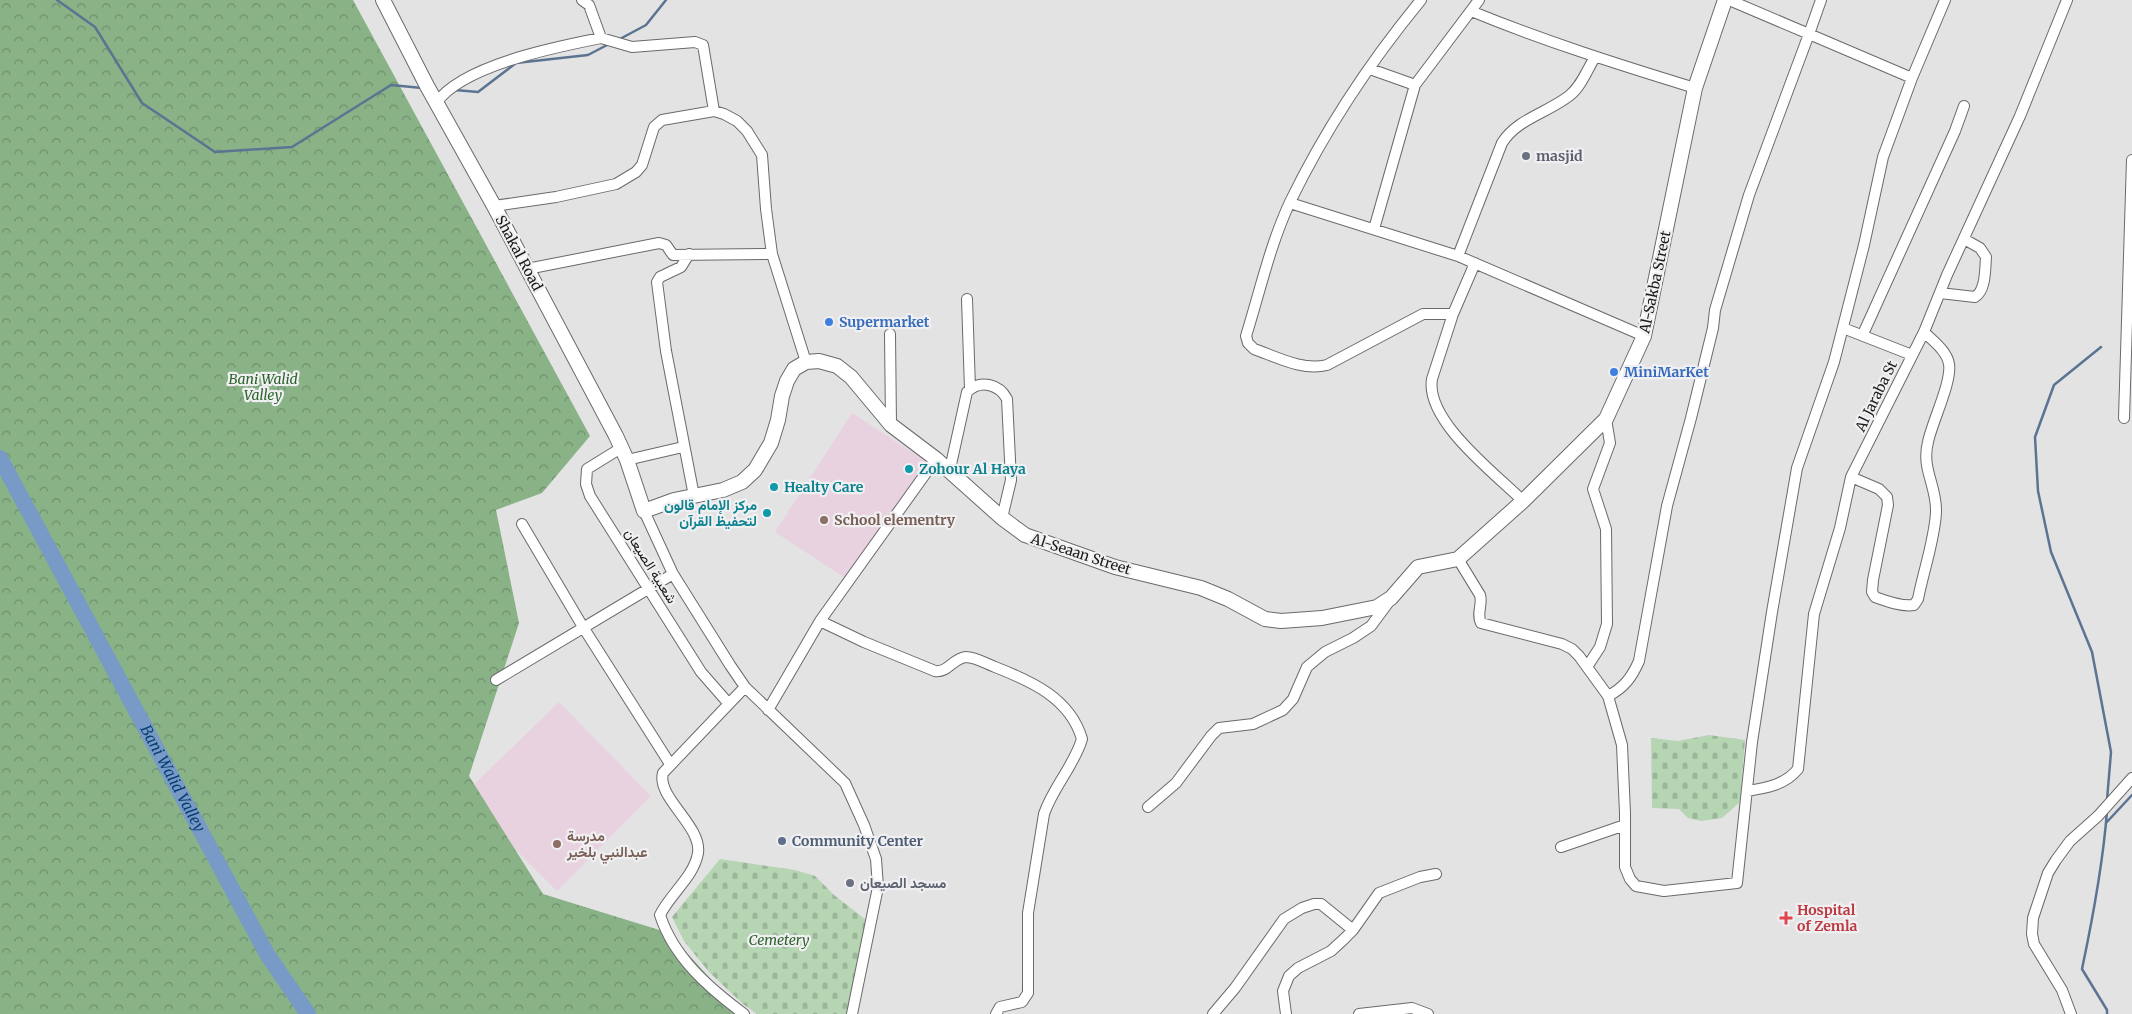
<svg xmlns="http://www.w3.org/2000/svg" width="2132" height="1014" viewBox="0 0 2132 1014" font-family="Merriweather,Vazirmatn,serif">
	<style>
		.education { fill: #e9d2df }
		.forest { fill: url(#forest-crowns) }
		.cemetery { fill: url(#cemetery-stones) }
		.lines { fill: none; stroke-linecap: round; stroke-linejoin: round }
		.stream { stroke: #5b7492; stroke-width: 2.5 }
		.river { stroke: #779bc6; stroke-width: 16 }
		.minor-casing { stroke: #6a6a6c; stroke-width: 12 }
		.secondary-casing { stroke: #6a6a6c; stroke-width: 16 }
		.minor { stroke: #fff; stroke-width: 10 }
		.secondary { stroke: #fff; stroke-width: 14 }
		.worship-dot { fill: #6b7280; stroke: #f0f0f2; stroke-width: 2 }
		.shop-dot { fill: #3f7fe0; stroke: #f0f0f2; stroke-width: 2 }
		.culture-dot { fill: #0f9aa8; stroke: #f0f0f2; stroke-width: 2 }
		.education-dot { fill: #8d6e63; stroke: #f0f0f2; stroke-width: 2 }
		.service-dot { fill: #5c6f8a; stroke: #f0f0f2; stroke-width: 2 }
		.health-dot { fill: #e0444e; stroke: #f0f0f2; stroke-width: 2 }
		.labels { text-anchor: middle; stroke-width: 4.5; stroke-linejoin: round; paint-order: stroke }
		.worship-label { font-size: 14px; font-weight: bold; fill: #5b616d; stroke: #f0f0f2; text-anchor: start }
		.street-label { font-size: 14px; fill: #1a1a1a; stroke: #f0f0f2 }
		.shop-label { font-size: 14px; font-weight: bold; fill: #366cbe; stroke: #f0f0f2; text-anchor: start }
		.park-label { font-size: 14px; font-style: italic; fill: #2b632b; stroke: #f0f0f2 }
		.culture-label { font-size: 14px; font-weight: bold; fill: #0d838f; stroke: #f0f0f2; text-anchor: start }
		.education-label { font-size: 14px; font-weight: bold; fill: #785e54; stroke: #f0f0f2; text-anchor: start }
		.service-label { font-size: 14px; font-weight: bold; fill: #4e5e75; stroke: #f0f0f2; text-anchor: start }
		.health-label { font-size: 14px; font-weight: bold; fill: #be3a42; stroke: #f0f0f2; text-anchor: start }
		.water-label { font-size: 15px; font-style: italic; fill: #083e73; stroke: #f0f0f2 }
	</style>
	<defs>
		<pattern id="forest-crowns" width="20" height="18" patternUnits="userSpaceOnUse" patternTransform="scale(1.25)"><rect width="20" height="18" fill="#89b287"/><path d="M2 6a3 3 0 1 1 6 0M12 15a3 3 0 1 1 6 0" fill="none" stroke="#6f906e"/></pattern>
		<pattern id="cemetery-stones" width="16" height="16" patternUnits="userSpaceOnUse" patternTransform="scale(1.25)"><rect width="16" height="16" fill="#b5d5b3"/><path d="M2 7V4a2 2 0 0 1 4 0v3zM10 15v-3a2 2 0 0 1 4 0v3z" fill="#9bb699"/></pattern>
	</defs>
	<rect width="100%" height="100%" fill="#e3e3e4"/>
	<!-- education -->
	<path class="education" d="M852,413L930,464L845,578L775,532Z
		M559,702L651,796L557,891L462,796Z"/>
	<!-- forest -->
	<path class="forest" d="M0,0H353L590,436L542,493L496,510L519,623L469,776L543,894L669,933L742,1014H0Z"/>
	<!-- cemetery -->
	<path class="cemetery" d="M1709,735L1745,740L1740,802L1722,818L1701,821L1688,818L1679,809L1652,808L1651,738L1678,741Z
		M720,859L795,870L815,876L834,895L866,920L853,986L849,1014H757L743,1004L709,972L684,941L672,917Z"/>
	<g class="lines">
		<!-- stream -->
		<path class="stream" d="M57,0L95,27L142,103L215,152L292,147L391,85L422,88
			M618,40L646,25L666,0
			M455,90L478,92L516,63L588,55L609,44
			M2101,347L2054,385L2035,437L2038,491L2051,552L2092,652L2111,752L2107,800
			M2107,811C2103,864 2093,917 2082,969L2107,1010V1014
			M2106,823L2132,795"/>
		<!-- river -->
		<path class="river" id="s1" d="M0,458L267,954L308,1014"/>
		<!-- minor casing -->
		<g class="minor-casing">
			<path id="minor" d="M582,0L589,5L601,38L632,47L695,42L703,45L714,111
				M1421,0C1370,62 1325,130 1290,202C1270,245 1260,291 1246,336L1248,343L1254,349C1277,357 1302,371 1327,365L1423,314H1453
				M1821,0L1809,34L1912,78
				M1471,11C1544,41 1620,65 1695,88
				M1370,69L1415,85
				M436,103C463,65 556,47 601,38
				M1290,203L1458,256L1644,336
				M494,206L556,197L616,184L636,172L642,165L654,127L662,120L714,111L724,114L737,121L747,131L762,155L766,209L772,254L806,362
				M1374,229L1415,85L1479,0
				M689,254L681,267L660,277L657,282L666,351L694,496
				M1458,256L1502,143C1517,119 1547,113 1569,96C1581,87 1587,70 1595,57
				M1475,263L1453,314L1432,379C1425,421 1496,474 1523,501
				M527,269L659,243L666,245L673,255L772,254
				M1940,293L1975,297C1986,290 1985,269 1986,257L1980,248L1964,239
				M967,299L970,389
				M1843,328L1912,355
				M890,334L891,425
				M1863,334L1955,131L1964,106
				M2124,418L2132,160
				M621,448L587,469L586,484L590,496L701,672L729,704
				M627,460L683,447
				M950,469L967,392C980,379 999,384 1007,399L1011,480L1002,518
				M1851,477L1879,489L1887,497L1888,505L1873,580L1872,592L1875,597C1886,601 1902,607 1914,605L1918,599C1923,573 1935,538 1936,512C1937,486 1921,469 1928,442C1932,422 1952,382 1949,364C1947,351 1933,341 1924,332
				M644,511L673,574L730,665L745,687L845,783L864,825L876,859L878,887L852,1014
				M522,524L583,627L670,764
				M1458,559L1480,595C1483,604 1476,614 1481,623L1562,644L1572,649L1579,656L1608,696L1622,745L1625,813V867L1630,879L1636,886L1664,891L1737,883L1752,742L1772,612L1797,468L1834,362L1864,245L1883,157L1912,78L1945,0
				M820,621L936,459
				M1587,667L1600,647L1607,624L1606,529L1593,489L1610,443L1606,419
				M496,680L673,574
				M1608,696C1624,688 1632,677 1639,661L1667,506L1691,418L1713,328L1715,310L1749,195L1809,34L1729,0
				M768,710L820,621L864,642L935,671C948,673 953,658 966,657C975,657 987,664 995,667C1031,681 1070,698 1082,739C1074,766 1053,787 1044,814L1028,913V993L1022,1002L1000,1007L996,1014
				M1747,791C1766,788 1785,785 1798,769L1814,614L1840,528L1851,477L1924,332L1947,275L2020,116L2067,0
				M1148,807L1176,783L1211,736L1219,728L1253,724L1283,710L1293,699L1307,667L1325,652L1353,638L1371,626L1388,603
				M1561,847L1625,825
				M744,1014C709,988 674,958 660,915C670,894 694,877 698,853C702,826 656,797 663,773L745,687
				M1213,1014L1235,988L1284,919L1302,908L1314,904H1321L1353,930
				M1286,1014L1283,991L1289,976L1298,968L1331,951L1344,939L1353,930L1379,893L1420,877L1436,874
				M1359,1014L1412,1008L1428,1014
				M2071,1014L2062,990L2034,944L2032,934L2033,918L2048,873L2056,860L2070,841L2098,816L2132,778"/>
		</g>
		<!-- secondary casing -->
		<g class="secondary-casing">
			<path id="secondary" d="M383,0L427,86L494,206L616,436L627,460L644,511L674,500L723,490L742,482L755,470L771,443L778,420L782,396L787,381L794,369L806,362L819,361L837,366L851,377L891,425L936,459L1002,518L1025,535L1115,567L1201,588L1228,599L1265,619L1281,621L1322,618L1377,607L1391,598L1418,567L1458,559L1523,501L1606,419L1644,336L1695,88L1725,0"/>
		</g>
		<!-- minor -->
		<use href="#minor" class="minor"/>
		<!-- secondary -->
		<use href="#secondary" class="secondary"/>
	</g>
	<!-- markers -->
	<g class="worship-dot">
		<circle cx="1526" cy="156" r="5"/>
		<circle cx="850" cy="883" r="5"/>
	</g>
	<g class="shop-dot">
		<circle cx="829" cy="322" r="5"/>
		<circle cx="1614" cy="372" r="5"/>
	</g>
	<g class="culture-dot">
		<circle cx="909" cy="469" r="5"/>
		<circle cx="774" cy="487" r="5"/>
		<circle cx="767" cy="513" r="5"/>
	</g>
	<g class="education-dot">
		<circle cx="824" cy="520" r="5"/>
		<circle cx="557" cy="844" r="5"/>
	</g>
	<circle class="service-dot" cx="782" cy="841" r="5"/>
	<path class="health-dot" d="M1783.5 910.5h5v5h5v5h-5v5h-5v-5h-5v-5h5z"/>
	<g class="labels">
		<!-- worship labels -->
		<g class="worship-label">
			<text x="1536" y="161">masjid</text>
			<text x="860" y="888">مسجد الصيعان</text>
		</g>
		<!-- street labels -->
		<g class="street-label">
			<text transform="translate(519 253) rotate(62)" y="5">Shakal Road</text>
			<text transform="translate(1655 282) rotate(-78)" y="5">Al-Sakba Street</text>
			<text transform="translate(1876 396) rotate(-64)" y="5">Al Jaraba St</text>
			<text transform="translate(1081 554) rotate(18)" y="5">Al-Seaan Street</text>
			<text transform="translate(651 566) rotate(58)" y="5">شعبية الصيعان</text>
		</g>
		<!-- shop labels -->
		<g class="shop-label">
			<text x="839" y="327">Supermarket</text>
			<text x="1624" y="377">MiniMarKet</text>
		</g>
		<!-- park labels -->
		<g class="park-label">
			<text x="263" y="384">Bani Walid<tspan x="263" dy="16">Valley</tspan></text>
			<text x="779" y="945">Cemetery</text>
		</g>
		<!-- culture labels -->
		<g class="culture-label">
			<text x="919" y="474">Zohour Al Haya</text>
			<text x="784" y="492">Healty Care</text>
			<text x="757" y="510" text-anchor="end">مركز الإمام قالون<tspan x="757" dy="16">لتحفيظ القرآن</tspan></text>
		</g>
		<!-- education labels -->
		<g class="education-label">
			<text x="834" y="525">School elementry</text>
			<text x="567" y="841">مدرسة<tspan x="567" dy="16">عبدالنبي بلخير</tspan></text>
		</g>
		<!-- service labels -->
		<g class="service-label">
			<text x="792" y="846">Community Center</text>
		</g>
		<!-- health labels -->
		<g class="health-label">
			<text x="1797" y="915">Hospital<tspan x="1797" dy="16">of Zemla</tspan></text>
		</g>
		<!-- water labels -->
		<g class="water-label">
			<text dy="5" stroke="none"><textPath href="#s1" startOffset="364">Bani Walid Valley</textPath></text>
		</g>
	</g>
</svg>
